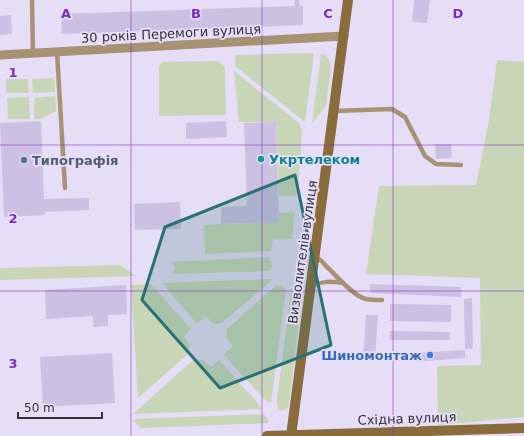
<svg xmlns="http://www.w3.org/2000/svg" width="524" height="436" viewBox="0 0 524 436" font-family="'DejaVu Sans',sans-serif">
	<style>
		.green { fill: #c8d5b7 }
		.building { fill: #ccc0e3 }
		.lines { fill: none; stroke-linecap: round; stroke-linejoin: round }
		.lane { stroke: #a79373; stroke-width: 4.5 }
		.street { stroke: #a79373; stroke-width: 9 }
		.secondary { stroke: #8a6c3c; stroke-width: 10 }
		.marked { fill: #277275; fill-opacity: 0.2; stroke: #277275; stroke-width: 3; stroke-linejoin: round }
		.grid { fill: none; stroke: #7b2cbf; stroke-width: 1; stroke-opacity: 0.55 }
		.culture-dot { fill: #0f9aa8; stroke: #e6ddf6; stroke-width: 1.5 }
		.service-dot { fill: #5c6f8a; stroke: #e6ddf6; stroke-width: 1.5 }
		.shop-dot { fill: #3f7fe0; stroke: #e6ddf6; stroke-width: 1.5 }
		.labels { text-anchor: middle; stroke-width: 3.5; stroke-linejoin: round; paint-order: stroke }
		.street-label { font-size: 13px; fill: #34313b; stroke: #e6ddf6 }
		.culture-label { font-size: 13px; font-weight: bold; fill: #0d838f; stroke: #e6ddf6; text-anchor: start }
		.service-label { font-size: 13px; font-weight: bold; fill: #4e5e75; stroke: #e6ddf6; text-anchor: start }
		.shop-label { font-size: 13px; font-weight: bold; fill: #366cbe; stroke: #e6ddf6; text-anchor: end }
		.grid-label { font-size: 13px; text-anchor: middle; font-weight: bold; fill: #7b2cbf; stroke: #e6ddf6; stroke-width: 3.5; stroke-linejoin: round; paint-order: stroke }
	</style>
	<rect width="100%" height="100%" fill="#e6ddf6"/>
	<!-- green -->
	<path class="green" d="M314,53L305,122L235,66V55Z
		M321,54L325,55L329,60L331,66L326,106L312,123Z
		M497,60L524,62V417L438,425L437,366L481,365L480,278L366,274L379,186L476,185L489,120Z
		M219,61L225,68L226,115L159,116V67L162,62Z
		M234,71L299,123L302,130L298,192L295,196H279L276,122H239Z
		M54,78L55,92L33,93L32,79Z
		M6,79H28L29,93H6Z
		M55,96L56,111L41,119H34V98Z
		M29,97L30,119H8L7,98Z
		M295,212L292,239H273L271,251L205,254L204,225L279,222V213Z
		M270,257L272,267L270,271L172,274L175,268L171,262Z
		M120,265L136,276L0,280V268Z
		M273,279L222,323L213,324L206,316L197,324L162,283Z
		M151,284L191,329L184,337L190,344L188,354L138,398L131,285Z
		M282,285L286,290L271,402L268,403L224,355L233,346L226,338L227,329L275,286Z
		M295,289H298L302,294L301,301L289,404L288,408L281,411L278,408L277,399L291,293Z
		M193,360H204L211,367L219,360L263,409L133,414Z
		M264,414L269,421L268,423L142,428L134,422V419Z"/>
	<!-- building -->
	<path class="building" d="M294,0H299L300,6H303V25L62,34L61,14L295,6Z
		M414,0H430L427,23L412,22Z
		M11,15L12,34L0,35V16Z
		M41,121L44,199L89,198V210L45,212V215L4,217L0,123Z
		M226,121L227,137L186,139V123Z
		M276,122L279,222L221,224V207L247,206L244,123Z
		M435,144H451L452,158L436,159Z
		M180,202L181,229L135,230L134,204Z
		M370,284L461,287V297L370,293Z
		M126,285L127,314L108,315V326L93,327V316L46,319L45,290Z
		M472,298L473,348L465,349L464,299Z
		M390,304L451,305V322L390,321Z
		M366,315H378L375,359H363Z
		M390,331L450,332V340H389Z
		M465,350V358L414,362V353Z
		M112,353L115,403L43,407L40,357Z"/>
	<g class="lines">
		<!-- lane -->
		<path class="lane" d="M32,0L33,54
			M57,52L65,188
			M334,111L392,109L405,117L425,156L436,164L461,165
			M315,258C321,258 323,263 327,267C336,275 354,297 366,299C371,300 377,300 382,300
			M311,286C322,281 331,281 343,283"/>
		<!-- street -->
		<path class="street" d="M0,55L344,36"/>
		<!-- secondary -->
		<path class="secondary" d="M267,436L524,428
			M291,436L348,0"/>
	</g>
	<!-- marked area -->
	<path class="marked" d="M295,175L331,345L220,388L142,300L165,227Z"/>
	<!-- grid -->
	<path class="grid" d="M131,0V436M262,0V436M393,0V436M0,145H524M0,291H524"/>
	<!-- markers -->
	<circle class="culture-dot" cx="261" cy="159" r="4"/>
	<circle class="service-dot" cx="24" cy="160" r="4"/>
	<circle class="shop-dot" cx="430" cy="355" r="4"/>
	<g class="labels">
		<!-- street labels -->
		<g class="street-label">
			<text transform="translate(171 33) rotate(-3)" y="5">30 років Перемоги вулиця</text>
			<text transform="translate(302 252) rotate(-82)" y="5">Визволителів вулиця</text>
			<text transform="translate(407 418) rotate(-2)" y="5">Східна вулиця</text>
		</g>
		<!-- culture labels -->
		<g class="culture-label">
			<text x="269" y="164">Укртелеком</text>
		</g>
		<!-- service labels -->
		<g class="service-label">
			<text x="32" y="165">Типографія</text>
		</g>
		<!-- shop labels -->
		<g class="shop-label">
			<text x="422" y="360">Шиномонтаж</text>
		</g>
	</g>
	<g class="grid-label">
		<text x="66" y="18">A</text>
		<text x="196" y="18">B</text>
		<text x="328" y="18">C</text>
		<text x="458" y="18">D</text>
		<text x="13" y="77">1</text>
		<text x="13" y="223">2</text>
		<text x="13" y="368">3</text>
	</g>
	<!-- scale -->
	<path d="M18 412v6h84v-6" fill="none" stroke="#34313b" stroke-width="2"/>
	<text x="24" y="412" font-size="12" fill="#34313b" stroke="#e6ddf6" stroke-width="3" paint-order="stroke">50 m</text>
</svg>
